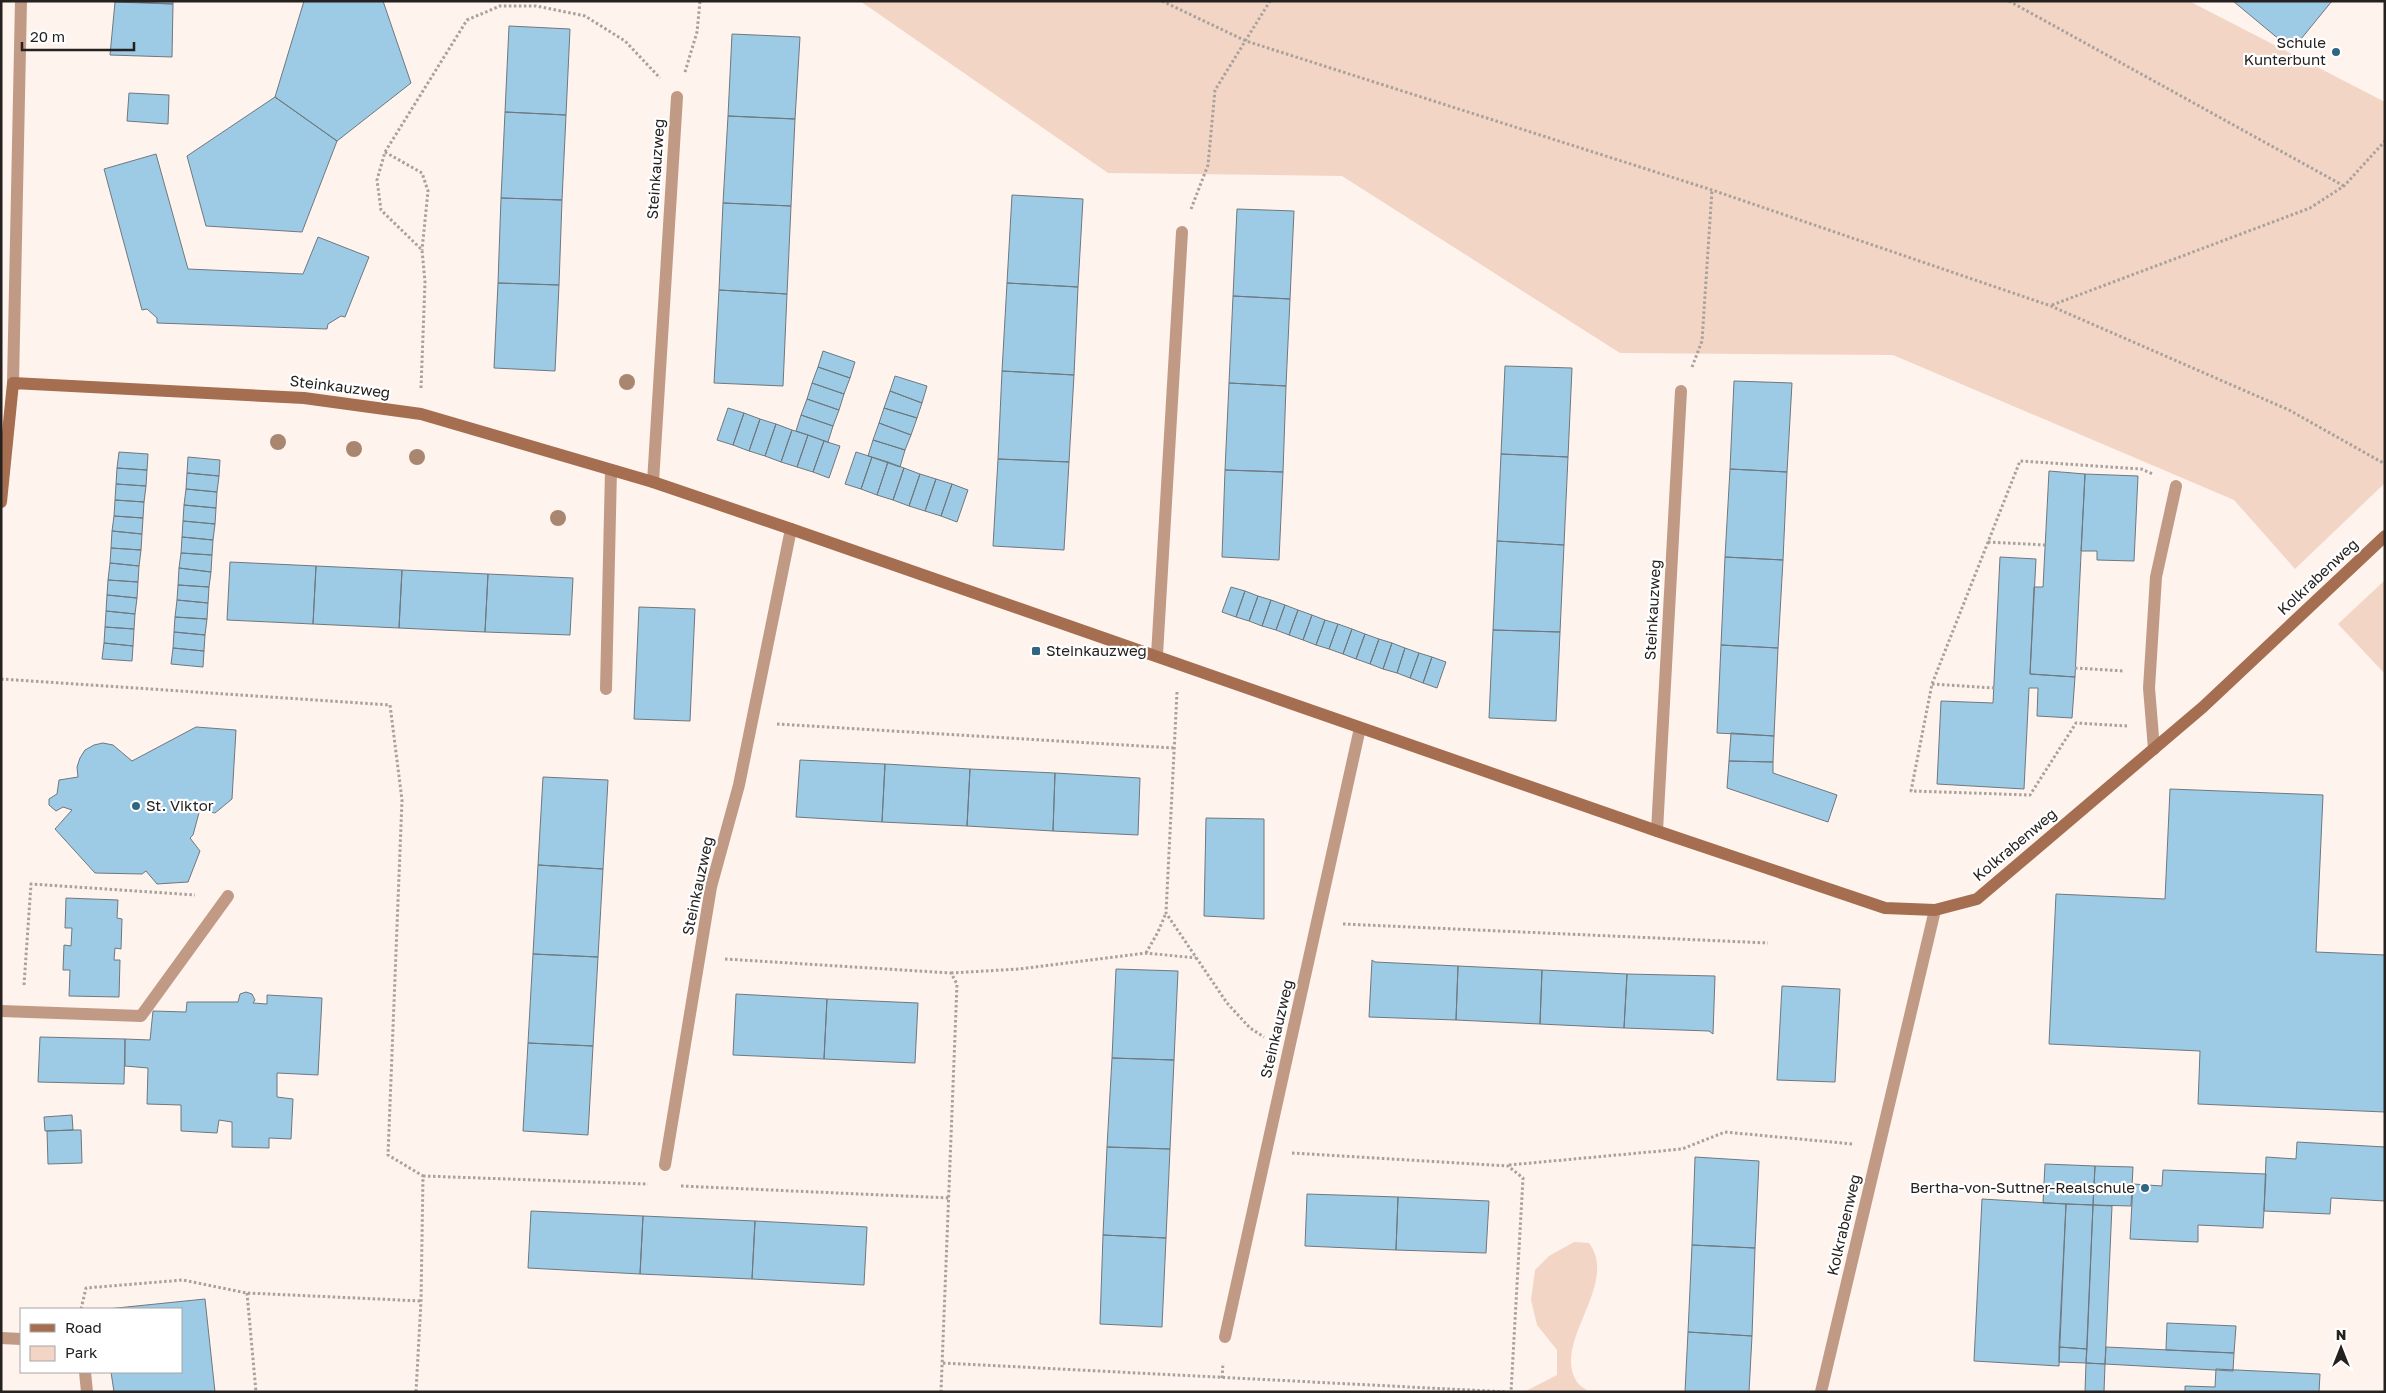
<svg xmlns="http://www.w3.org/2000/svg" width="2386" height="1393" viewBox="0 0 2386 1393" font-family="'Golos Text',sans-serif">
	<style>
		.green { fill: #f3d5c5 }
		.building { fill: #9dcae5; stroke: #6f787e }
		.lines { fill: none; stroke-linecap: round; stroke-linejoin: round }
		.path { stroke: #a9a19c; stroke-width: 3; stroke-dasharray: 2.5 2.5; stroke-linecap: butt }
		.lane { stroke: #c19a86; stroke-width: 12 }
		.street { stroke: #c19a86; stroke-width: 12 }
		.secondary { stroke: #a56e50; stroke-width: 12 }
		.tree { fill: #a98670 }
		.poi-dot { fill: #316682; stroke: #fff; stroke-width: 2 }
		.labels { text-anchor: middle; stroke-width: 4.5; stroke-linejoin: round; paint-order: stroke }
		.poi-label { font-size: 15px; fill: #25211f; stroke: #fff; text-anchor: end }
		.street-label { font-size: 15px; fill: #25211f; stroke: #fff }
	</style>
	<rect width="100%" height="100%" fill="#fef3ed"/>
	<!-- green -->
	<path class="green" d="M860,1H2189L2385,102V483L2295,569L2234,500L1893,355L1620,353L1342,176L1108,173Z
		M2385,580V674L2338,624Z
		M1574,1242L1589,1243C1620,1284 1551,1343 1577,1382C1579,1385 1585,1389 1589,1392H1524L1557,1375V1350L1537,1325L1531,1300L1535,1270L1549,1256Z"/>
	<!-- building -->
	<path class="building" d="M115,1H173V4Z
		M304,1H383L411,83L337,141L275,97Z
		M2233,1H2332L2292,50Z
		M115,2L173,4L172,57L110,55Z
		M509,26L570,29L566,115L505,112Z
		M732,34L800,37L795,119L728,116Z
		M129,93L169,95L168,124L127,121Z
		M275,97L337,141L302,232L206,226L187,156Z
		M505,112L566,115L562,200L501,198Z
		M728,116L795,119L791,206L723,203Z
		M156,154L188,269L303,274L318,237L369,257L345,317L341,316L328,324L327,329L157,323V318L147,309L142,310L104,169Z
		M1012,195L1083,199L1078,287L1007,283Z
		M501,198L562,200L559,285L498,283Z
		M723,203L791,206L787,294L719,290Z
		M1237,209L1294,211L1290,299L1233,296Z
		M498,283L559,285L555,371L494,368Z
		M1007,283L1078,287L1074,375L1002,371Z
		M719,290L787,294L783,386L714,383Z
		M1233,296L1290,299L1286,386L1229,383Z
		M823,351L855,362L850,378L818,367Z
		M1505,366L1572,368L1568,457L1501,454Z
		M818,367L850,378L844,394L812,383Z
		M1002,371L1074,375L1069,462L998,459Z
		M895,376L927,386L922,403L890,391Z
		M1734,381L1792,383L1787,472L1730,469Z
		M812,383L844,394L839,410L807,399Z
		M1229,383L1286,386L1283,472L1225,470Z
		M890,391L922,403L917,418L884,408Z
		M807,399L839,410L833,426L801,415Z
		M728,408L744,413L733,445L717,440Z
		M884,408L917,418L911,435L879,423Z
		M744,413L760,419L749,451L733,445Z
		M801,415L833,426L828,442L796,431Z
		M760,419L776,424L765,456L749,451Z
		M879,423L911,435L905,450L873,440Z
		M776,424L792,430L781,462L765,456Z
		M792,430L808,435L797,467L781,462Z
		M808,435L824,441L813,472L797,467Z
		M873,440L905,450L900,467L868,456Z
		M824,441L840,446L829,478L813,472Z
		M119,452L148,454L147,470L117,468Z
		M856,452L872,457L861,489L845,484Z
		M1501,454L1568,457L1564,545L1497,541Z
		M188,457L220,460L219,476L187,473Z
		M872,457L888,462L877,495L861,489Z
		M998,459L1069,462L1064,550L993,546Z
		M888,462L904,468L893,500L877,495Z
		M117,468L147,470L146,486L116,484Z
		M904,468L920,474L909,506L893,500Z
		M1730,469L1787,472L1783,560L1725,557Z
		M1225,470L1283,472L1279,560L1222,557Z
		M2049,471L2085,474L2075,677L2030,674L2034,587H2043Z
		M187,473L219,476L217,492L186,489Z
		M920,474L936,479L925,511L909,506Z
		M2085,474L2138,476L2134,561L2097,560V551H2081Z
		M936,479L952,484L941,516L925,511Z
		M116,484L146,486L144,502L115,500Z
		M952,484L968,490L957,522L941,516Z
		M186,489L217,492L216,508L184,505Z
		M115,500L144,502L143,518L114,516Z
		M184,505L216,508L215,524L183,521Z
		M114,516L143,518L142,534L112,531Z
		M183,521L215,524L213,540L182,537Z
		M112,531L142,534L141,550L111,548Z
		M182,537L213,540L212,555L181,553Z
		M1497,541L1564,545L1560,632L1493,630Z
		M111,548L141,550L139,566L110,563Z
		M181,553L212,555L211,572L179,568Z
		M1725,557L1783,560L1778,648L1721,645Z
		M2000,557L2036,559L2030,674L2075,677L2072,718L2037,716L2038,688H2029L2024,789L1937,784L1941,701L1993,703Z
		M230,562L316,566L313,624L227,620Z
		M110,563L139,566L138,582L108,580Z
		M316,566L402,570L399,628L313,624Z
		M179,568L211,572L209,587L178,585Z
		M402,570L488,574L485,632L399,628Z
		M488,574L573,578L570,635L485,632Z
		M108,580L138,582L137,598L107,595Z
		M178,585L209,587L208,603L177,600Z
		M1231,587L1245,591L1236,617L1222,612Z
		M1245,591L1258,596L1249,621L1236,617Z
		M107,595L137,598L135,614L106,611Z
		M1258,596L1271,600L1262,626L1249,621Z
		M177,600L208,603L207,619L175,617Z
		M1271,600L1285,605L1276,630L1262,626Z
		M1285,605L1298,610L1289,635L1276,630Z
		M639,607L695,609L690,721L634,719Z
		M1298,610L1312,615L1303,640L1289,635Z
		M106,611L135,614L134,629L105,627Z
		M1312,615L1325,620L1316,645L1303,640Z
		M175,617L207,619L205,635L174,632Z
		M1325,620L1338,624L1329,649L1316,645Z
		M1338,624L1352,629L1343,654L1329,649Z
		M105,627L134,629L133,646L104,643Z
		M1352,629L1365,634L1356,659L1343,654Z
		M1493,630L1560,632L1556,721L1489,718Z
		M174,632L205,635L204,651L173,648Z
		M1365,634L1379,639L1370,664L1356,659Z
		M1379,639L1392,643L1383,669L1370,664Z
		M104,643L133,646L132,661L102,659Z
		M1392,643L1405,648L1397,673L1383,669Z
		M1721,645L1778,648L1774,736L1717,733Z
		M173,648L204,651L203,667L171,664Z
		M1405,648L1419,653L1410,678L1397,673Z
		M1419,653L1432,657L1423,683L1410,678Z
		M1432,657L1446,662L1437,688L1423,683Z
		M196,727L236,730L232,799L215,813L200,809L193,835L190,838L200,851L188,882L157,884L146,871L142,874L95,873L55,829L72,810L63,807L56,811L49,805V799L57,794L59,780L78,777L77,767L80,758L85,750L94,745L103,743L113,745L132,761Z
		M1731,733L1774,736L1773,762L1729,761Z
		M800,760L885,764L882,822L796,817Z
		M1729,761L1773,762V773L1837,795L1828,822L1727,788Z
		M885,764L970,769L967,826L882,822Z
		M970,769L1055,773L1053,831L967,826Z
		M1055,773L1140,778L1138,835L1053,831Z
		M543,777L608,780L603,869L538,865Z
		M2170,789L2323,795L2316,952L2385,955V1112L2198,1104L2200,1051L2049,1044L2056,894L2165,899Z
		M1206,818L1264,819V919L1204,916Z
		M538,865L603,869L598,957L533,954Z
		M66,898L118,900L117,918L122,919L121,949L115,948L114,960H120L119,997L69,996L70,970H63L64,945L71,946L72,928H65Z
		M533,954L598,957L593,1046L528,1043Z
		M1372,960L1375,962L1458,966L1456,1020L1369,1017Z
		M1458,966L1542,970L1540,1024L1456,1020Z
		M1116,969L1178,971L1174,1060L1112,1058Z
		M1542,970L1627,974L1624,1028L1540,1024Z
		M1627,974L1715,976L1713,1034L1709,1031L1624,1028Z
		M1782,986L1840,989L1835,1082L1777,1080Z
		M246,992L252,994L255,1000L253,1003L267,1004V995L322,998L318,1075L277,1073V1097L293,1099L291,1139L269,1138V1148L232,1147V1122L219,1120L217,1133L181,1131V1105L147,1104L148,1068L125,1066V1039L150,1040L153,1011L186,1012L187,1002H238L240,994Z
		M736,994L827,999L824,1059L733,1055Z
		M827,999L918,1003L915,1063L824,1059Z
		M40,1037L125,1039L124,1084L38,1082Z
		M528,1043L593,1046L588,1135L523,1131Z
		M1112,1058L1174,1060L1170,1149L1107,1147Z
		M72,1115L73,1130L45,1131L44,1117Z
		M73,1130H81L82,1163L48,1164L47,1131Z
		M2297,1142L2385,1147V1201L2331,1198L2330,1214L2264,1211L2266,1157L2296,1159Z
		M1107,1147L1170,1149L1166,1238L1103,1235Z
		M1695,1157L1759,1161L1755,1248L1692,1245Z
		M2045,1164L2095,1166L2093,1205L2043,1203Z
		M2095,1166L2133,1167L2131,1206L2093,1205Z
		M2163,1170L2266,1174L2263,1228L2198,1225V1242L2130,1239L2133,1184L2162,1186Z
		M1307,1194L1398,1197L1396,1250L1305,1246Z
		M1398,1197L1489,1201L1486,1253L1396,1250Z
		M1982,1199L2066,1204L2059,1366L1974,1361Z
		M2066,1204L2093,1205L2087,1349L2059,1347Z
		M2093,1205L2112,1206L2105,1364L2086,1363Z
		M531,1211L643,1216L640,1274L528,1268Z
		M643,1216L755,1221L752,1279L640,1274Z
		M755,1221L867,1227L864,1285L752,1279Z
		M1103,1235L1166,1238L1162,1327L1100,1324Z
		M1692,1245L1755,1248L1752,1336L1688,1332Z
		M205,1299L215,1392H114L111,1372H181V1309H107Z
		M2167,1323L2236,1326L2234,1353L2166,1350Z
		M1688,1332L1752,1336L1749,1392H1685Z
		M2059,1347L2087,1349L2086,1363L2059,1362Z
		M2106,1347L2234,1353L2233,1371L2105,1364Z
		M2086,1363L2105,1364L2104,1392H2085Z
		M2216,1369L2320,1374L2319,1392H2185V1386L2215,1387Z"/>
	<g class="lines">
		<!-- path -->
		<path class="path" d="M1162,1L1246,41L1712,190L2051,306L2289,410L2385,464
			M2009,1L2344,186
			M685,72L697,32L700,1
			M385,152L422,173L428,191L422,250
			M1191,209L1208,165L1215,90L1270,1
			M2052,305L2310,208L2344,186L2385,141
			M1692,367L1702,341L1712,190
			M421,388L425,282L422,250L381,210L377,180L385,152L467,20L500,6H536L585,16L625,41L660,78
			M1988,542L2045,545
			M2075,668L2124,671
			M1,679L390,705L402,800L388,1155L423,1176L421,1301L416,1392
			M1932,684L1994,688
			M1177,692L1166,913L1227,1003L1250,1028L1264,1037
			M777,724L1174,748
			M2127,726L2076,723L2030,795L1911,791L1932,684L2020,461L2141,469L2153,474
			M1343,924L1768,943
			M1146,953L1158,932L1166,913
			M725,959L951,973L957,984L941,1392
			M951,973L1019,969L1146,953L1196,958
			M24,985L31,884L195,895
			M1292,1153L1508,1166L1523,1178L1511,1392
			M1509,1165L1682,1149L1725,1132L1853,1144
			M423,1176L648,1184
			M681,1186L950,1198
			M247,1293L256,1392
			M81,1309L86,1288L183,1280L247,1293L421,1301
			M943,1363L1507,1392
			M1222,1378L1223,1363"/>
		<!-- lane -->
		<path class="lane" d="M606,689L611,470
			M2154,749L2149,688L2156,577L2176,486
			M1,1011L141,1016L228,896
			M1,1338L21,1339
			M85,1372L87,1392"/>
		<!-- street -->
		<path class="street" d="M13,383L21,1
			M653,482L677,97
			M1157,655L1182,232
			M1657,831L1681,391
			M665,1165L711,887L739,785L791,529
			M1225,1337L1360,728
			M1821,1392L1935,910"/>
		<!-- secondary -->
		<path class="secondary" d="M1,502L13,383L304,398L421,414L653,482L791,529L1657,831L1885,908L1935,910L1977,899L2203,707L2385,536"/>
	</g>
	<!-- trees -->
	<g class="tree">
		<circle cx="627" cy="382" r="8"/>
		<circle cx="278" cy="442" r="8"/>
		<circle cx="354" cy="449" r="8"/>
		<circle cx="417" cy="457" r="8"/>
		<circle cx="558" cy="518" r="8"/>
	</g>
	<!-- markers -->
	<g class="poi-dot">
		<circle cx="2336" cy="52" r="5"/>
		<rect x="1031" y="646" width="10" height="10" rx="2.5"/>
		<circle cx="136" cy="806" r="5"/>
		<circle cx="2145" cy="1188" r="5"/>
	</g>
	<g class="labels">
		<!-- poi labels -->
		<g class="poi-label">
			<text x="2326" y="48">Schule<tspan x="2326" dy="17">Kunterbunt</tspan></text>
			<text x="1046" y="656" text-anchor="start">Steinkauzweg</text>
			<text x="146" y="811" text-anchor="start">St. Viktor</text>
			<text x="2135" y="1193">Bertha-von-Suttner-Realschule</text>
		</g>
		<!-- street labels -->
		<g class="street-label">
			<text transform="translate(656 169) rotate(-86)" y="5">Steinkauzweg</text>
			<text transform="translate(340 387) rotate(7)" y="5">Steinkauzweg</text>
			<text transform="translate(2318 577) rotate(-43)" y="5">Kolkrabenweg</text>
			<text transform="translate(1653 610) rotate(-87)" y="5">Steinkauzweg</text>
			<text transform="translate(2015 845) rotate(-40)" y="5">Kolkrabenweg</text>
			<text transform="translate(698 886) rotate(-78)" y="5">Steinkauzweg</text>
			<text transform="translate(1277 1029) rotate(-77)" y="5">Steinkauzweg</text>
			<text transform="translate(1844 1225) rotate(-77)" y="5">Kolkrabenweg</text>
		</g>
	</g>
	<!-- border -->
	<rect width="2386" height="1393" fill="none" stroke="#25211f" stroke-width="5"/>
	<!-- legend -->
	<rect x="20" y="1308" width="162" height="65" fill="#ffffff" stroke="#a8a6a5"/>
	<rect x="30" y="1324" width="25" height="8" fill="#a56e50" stroke="#a8a6a5"/>
	<text x="65" y="1333" font-size="15" fill="#25211f">Road</text>
	<rect x="30" y="1346" width="25" height="15" fill="#f3d5c5" stroke="#a8a6a5"/>
	<text x="65" y="1358" font-size="15" fill="#25211f">Park</text>
	<!-- north arrow -->
	<g transform="translate(2341 1348)" stroke="#ffffff" stroke-width="4" paint-order="stroke">
	<path d="M0-4L9 19L0 12L-9 19Z" fill="#25211f"/>
	<text y="-8" font-size="14" font-weight="bold" text-anchor="middle" fill="#25211f">N</text>
	</g>
	<!-- scale -->
	<path d="M22 42v8h112v-8" fill="none" stroke="#25211f" stroke-width="2.5"/>
	<text x="30" y="42" font-size="15" fill="#25211f" stroke="#ffffff" stroke-width="4" paint-order="stroke">20 m</text>
</svg>
